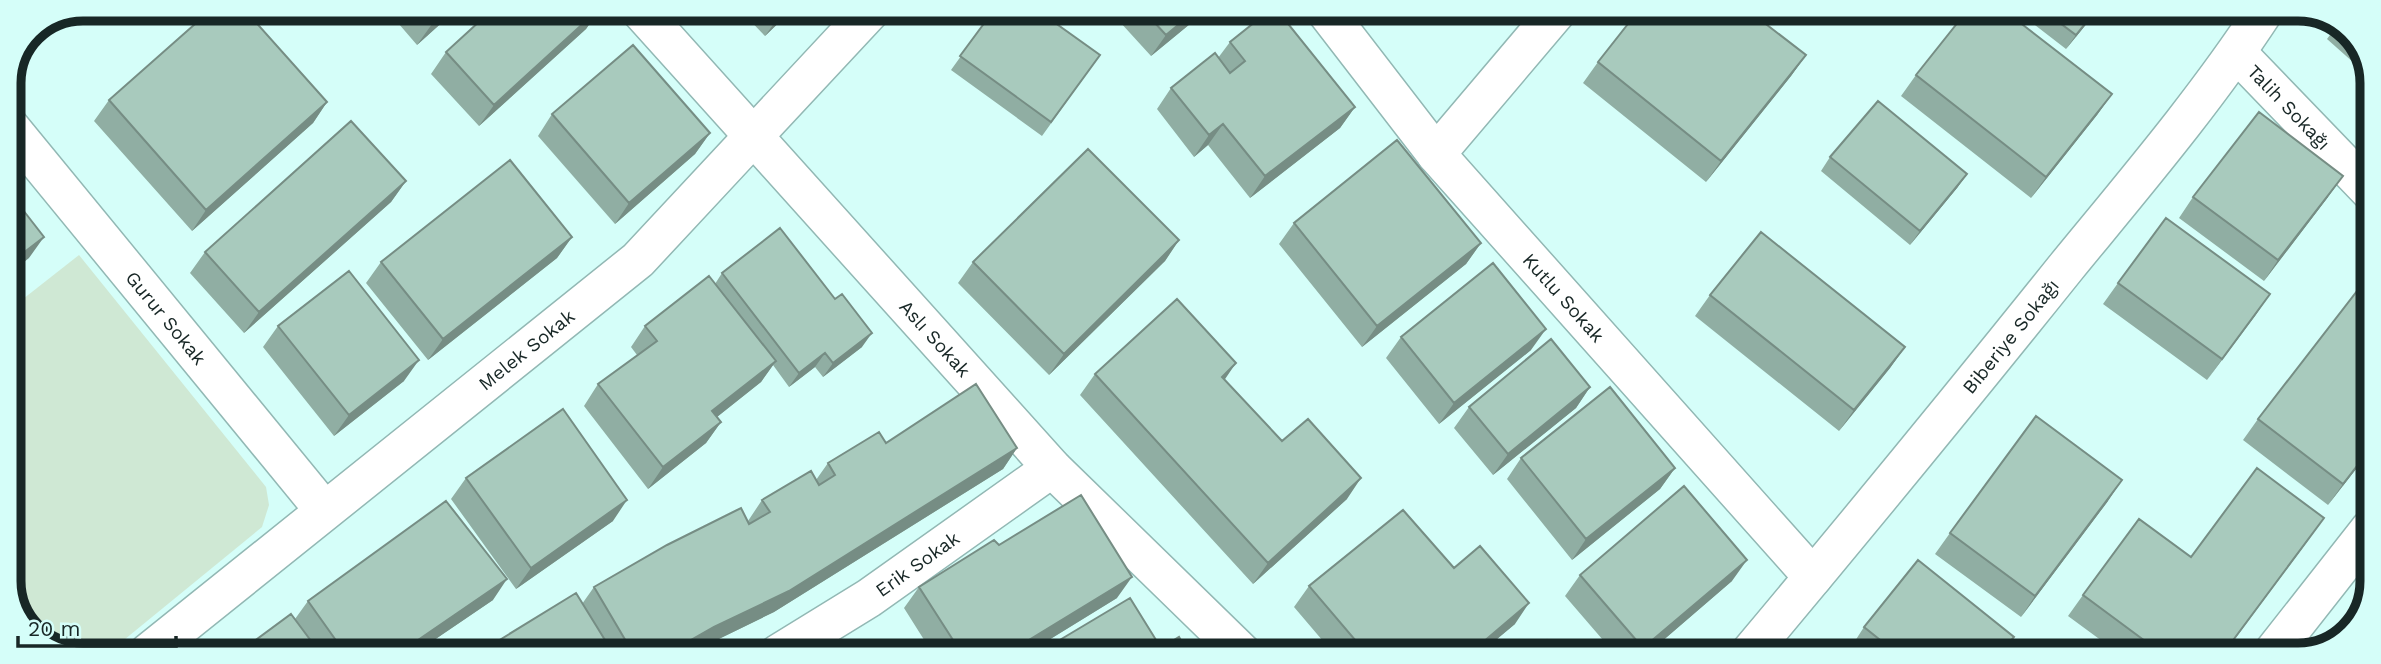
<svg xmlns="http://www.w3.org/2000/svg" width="2381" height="664" viewBox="0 0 2381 664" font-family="'Work Sans',sans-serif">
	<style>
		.green { fill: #cfe8d4 }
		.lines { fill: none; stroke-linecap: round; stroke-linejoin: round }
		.minor-casing { stroke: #92b8b4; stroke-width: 41 }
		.minor { stroke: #fff; stroke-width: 38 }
		.wall { fill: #90aea3 }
		.shaded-wall { fill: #768d84 }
		.building { fill: #a8cabd; stroke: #768d84; stroke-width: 2 }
		.labels { text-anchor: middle; stroke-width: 5; stroke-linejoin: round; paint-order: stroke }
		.street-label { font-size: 19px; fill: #182726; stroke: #d5fef9 }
		.rim { fill: none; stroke: #182726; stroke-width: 9 }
	</style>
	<rect width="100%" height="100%" fill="#d5fef9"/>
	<!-- green -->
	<path class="green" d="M79,255L266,487L269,505L262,527L108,653H64L27,630L9,586V310Z"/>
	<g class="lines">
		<!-- minor casing -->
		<g class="minor-casing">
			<g id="minor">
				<path id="s1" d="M639,9L1052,468L1243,654"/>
				<path id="s2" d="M1325,10L1436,154L1813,577"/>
				<path id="s3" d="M2237,53L2372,193"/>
				<path id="s4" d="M9,126L324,510"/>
				<path d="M1436,154L1558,10"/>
				<path id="s5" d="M148,653L638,260L871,10"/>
				<path id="s6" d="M778,654L869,598L1052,468"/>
				<path id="s7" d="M1748,655C1856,526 1962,397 2067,266C2135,183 2205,101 2264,11"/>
				<path d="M2271,655L2370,529"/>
			</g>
		</g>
		<!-- minor -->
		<use href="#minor" class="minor"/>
	</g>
	<!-- wall -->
	<path class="wall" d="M386,9H457L417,45Z
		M600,9L586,29L479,126L431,74L446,52Z
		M739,9L792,10L765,36Z
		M994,10L1100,55L1042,136L951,70Z
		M1065,10H1079L1072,17Z
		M1109,10H1207L1151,56Z
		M1786,11H1802L1795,18Z
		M2017,11H2097L2066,49Z
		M66,16L30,47L26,42L31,30Z
		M2338,24L2354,34L2372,79L2327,39Z
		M1230,42L1355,107L1340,128L1250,198L1208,145L1194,157L1157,109L1171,88L1218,58Z
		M1806,55L1791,76L1706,182L1583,83L1598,62Z
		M1916,75L2112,94L2097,115L2031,198L1901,96Z
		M109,100L327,102L313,123L192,231L94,121Z
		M552,114L710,133L695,154L615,224L538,136Z
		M1830,157L1967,174L1957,188L1910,245L1821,171Z
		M406,181L391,202L244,333L190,273L205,252Z
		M2193,197H2328L2264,281L2179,218Z
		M1294,223L1481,243L1466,264L1362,347L1279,244Z
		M572,237L557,258L428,360L366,283L381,262Z
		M1179,240L1165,261L1049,375L958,283L973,262Z
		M722,273L862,347L823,377L815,367L789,387L773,365L761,382L717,417L721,422L706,443L648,489L584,406L598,384L637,355L631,347L645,326L715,284Z
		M2371,273L2370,451L2328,505L2243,440L2258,419Z
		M2118,283L2270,294L2207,380L2103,304Z
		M1710,295L1905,347L1890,368L1839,431L1695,316Z
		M278,326L404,381L334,436L263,347Z
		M1401,337L1531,350L1439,424L1386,358Z
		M1095,374L1282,441L1347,499L1253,584L1080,395Z
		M1590,387L1576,408L1493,475L1454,428L1469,407Z
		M886,443L1017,448L1003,469L774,612L690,653H486L493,644L582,604L594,587L748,521L762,500L816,480L828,463Z
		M1521,458L1675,468L1660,489L1572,560L1507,479Z
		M466,478L613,521L516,589L451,499Z
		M2108,501L2021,617L1935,554L1950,533Z
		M2309,539L2223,655H2121L2068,616L2083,595L2191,557Z
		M999,545L1117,598L1026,654H933L904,608L919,587Z
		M1454,568L1515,624L1479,654H1334L1294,607L1309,586Z
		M1580,575L1732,581L1646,655L1615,654L1565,596Z
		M493,600L415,653H238L295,619L308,601Z
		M1864,627L2014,637L2001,655H1872L1855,641Z
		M1053,644L1161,648L1189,654H1047Z"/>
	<!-- shaded-wall -->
	<path class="shaded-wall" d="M448,9H457L417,45L432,24Z
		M600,9L586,29L479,126L494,105Z
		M785,10H792L765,36L780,15Z
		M1196,10H1207L1151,56L1166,35Z
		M2095,11H2097L2066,49L2076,35Z
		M66,16L30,47L45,26L49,23Z
		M1806,55L1791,76L1706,182L1721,161Z
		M2112,94L2097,115L2031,198L2046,177Z
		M327,102L313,123L192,231L206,210Z
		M1355,107L1340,128L1250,198L1265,176Z
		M1223,124L1208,145L1194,157L1209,135Z
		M710,133L695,154L615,224L629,203Z
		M1967,174L1957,188L1910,245L1920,231Z
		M2343,176L2328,197L2264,281L2278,260Z
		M406,181L391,202L244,333L259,312Z
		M44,237L29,258L9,274V264Z
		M572,237L557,258L428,360L443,339Z
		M1179,240L1165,261L1049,375L1064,354Z
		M1481,243L1466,264L1362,347L1377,326Z
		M2270,294L2255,316L2207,380L2222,359Z
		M1546,329L1531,350L1439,424L1454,403Z
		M872,333L862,347L823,377L833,363Z
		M1905,347L1890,368L1839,431L1854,410Z
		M825,353L815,367L789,387L799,373Z
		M419,360L404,381L334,436L349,415Z
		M776,361L761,382L698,432L712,411Z
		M1236,363L1221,385L1222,377Z
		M1590,387L1576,408L1493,475L1508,454Z
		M721,422L706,443L648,489L663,467Z
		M1017,448L1003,469L774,612L690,653H668Z
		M2370,449V451L2328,505L2343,484Z
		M1675,468L1660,489L1572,560L1586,539Z
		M1361,478L1347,499L1253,584L1268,563Z
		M2122,480L2108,501L2021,617L2035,596Z
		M627,500L613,521L516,589L531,568Z
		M2324,518L2309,539L2222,655Z
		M1747,560L1732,581L1646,655H1639L1643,648Z
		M1132,577L1117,598L1026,654H1006Z
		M507,579L493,600L415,653H399Z
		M1529,603L1515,624L1479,654H1469Z"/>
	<!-- building -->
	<path class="building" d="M212,9H244L327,102L206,210L109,100Z
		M419,9H448L432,24Z
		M493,9H599L494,105L446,52Z
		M774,10H785L780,15Z
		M994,10H1037L1100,55L1051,122L960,56Z
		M1143,10H1196L1166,35Z
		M1270,10H1277L1355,107L1265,176L1223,124L1209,135L1171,88L1215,53L1230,73L1245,61L1230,42Z
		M1639,10L1749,11L1806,55L1721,161L1598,62Z
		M1967,11H2005L2112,94L2046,177L1916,75Z
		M2044,11H2095L2076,35Z
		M633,45L710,133L629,203L552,114Z
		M1878,101L1967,174L1920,231L1830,157Z
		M2259,112L2343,176L2278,260L2193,197Z
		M351,121L406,181L259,312L205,252Z
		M1397,140L1481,243L1377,326L1294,223Z
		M1088,149L1179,240L1064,354L973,262Z
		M510,160L572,237L443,339L381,262Z
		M9,192L44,237L9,264Z
		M2166,218L2270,294L2222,359L2118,283Z
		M780,228L835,299L842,294L872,333L833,363L825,353L799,373L722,273Z
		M1761,232L1905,347L1854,410L1710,295Z
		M1493,263L1546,329L1454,403L1401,337Z
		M349,271L419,360L349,415L278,326Z
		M2371,273L2370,449L2343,484L2258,419Z
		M709,276L776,361L712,411L721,422L663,467L598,384L657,341L645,326Z
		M1177,299L1236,363L1222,377L1282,441L1308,419L1361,478L1268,563L1095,374Z
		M1551,339L1590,387L1508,454L1469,407Z
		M976,384L1017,448L789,591L714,627L668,653H633L594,587L667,545L741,508L749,524L770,512L762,500L811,471L819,485L835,475L828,463L879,432L886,443Z
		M1610,387L1675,468L1586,539L1521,458Z
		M563,409L627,500L531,568L466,478Z
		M2036,416L2122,480L2035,596L1950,533Z
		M2257,468L2324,518L2222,655H2164L2083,595L2139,519L2191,557Z
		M1684,486L1747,560L1643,648L1580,575Z
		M1081,495L1132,577L1006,654H962L919,587L994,540L999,545Z
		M446,501L507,579L399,653H345L308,601Z
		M1403,510L1454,568L1480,546L1529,603L1469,654H1367L1309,586Z
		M1918,560L2014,637L1999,655H1899L1864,627Z
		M576,593L613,653H498L493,644Z
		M1130,598L1161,648L1179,637L1189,654H1059L1053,644Z
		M291,614L320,653H238Z
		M1547,640L1562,654H1532Z
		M884,643L891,654H867Z
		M1861,646L1871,655H1853Z
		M2087,647L2097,655H2080Z"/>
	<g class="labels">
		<!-- street labels -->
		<g class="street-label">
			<text dy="7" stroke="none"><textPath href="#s3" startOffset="75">Talih Sokağı</textPath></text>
			<text dy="7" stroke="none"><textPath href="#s2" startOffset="374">Kutlu Sokak</textPath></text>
			<text dy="7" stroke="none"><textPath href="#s4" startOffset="248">Gurur Sokak</textPath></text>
			<text dy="7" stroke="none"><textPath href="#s7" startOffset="413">Biberiye Sokağı</textPath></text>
			<text dy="7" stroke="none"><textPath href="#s1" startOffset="443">Aslı Sokak</textPath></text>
			<text dy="7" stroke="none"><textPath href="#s5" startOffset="485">Melek Sokak</textPath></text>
			<text dy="7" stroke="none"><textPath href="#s6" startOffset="166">Erik Sokak</textPath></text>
		</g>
	</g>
	<!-- crop -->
	<path d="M0 0H2381V664H0ZM83 21H2298A62 62 0 0 1 2360 83V581A62 62 0 0 1 2298 643H83A62 62 0 0 1 21 581V83A62 62 0 0 1 83 21Z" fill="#d5fef9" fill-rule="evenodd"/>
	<path class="rim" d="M83 21H2298A62 62 0 0 1 2360 83V581A62 62 0 0 1 2298 643H83A62 62 0 0 1 21 581V83A62 62 0 0 1 83 21Z"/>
	<!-- scale -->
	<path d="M18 636v10h158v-10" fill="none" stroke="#182726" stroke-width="3.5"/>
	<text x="28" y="636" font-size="21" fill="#182726" stroke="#d5fef9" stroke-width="5" paint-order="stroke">20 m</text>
</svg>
